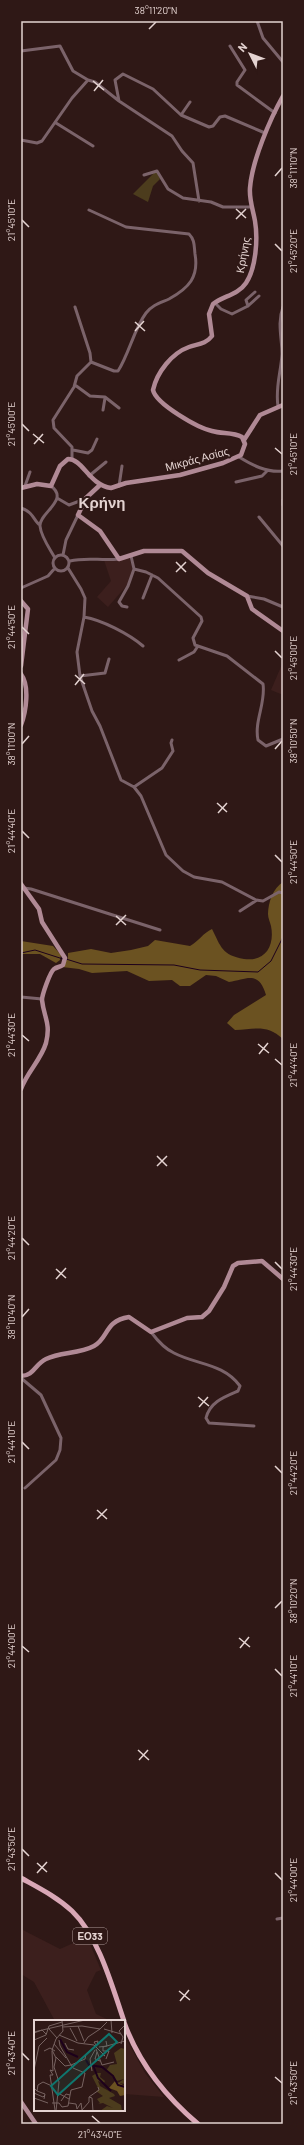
<svg xmlns="http://www.w3.org/2000/svg" width="304" height="2145" viewBox="0 0 304 2145" font-family="Barlow,sans-serif">
	<style>
		.built { fill: #3c1f1d }
		.green { fill: #4c3c1d }
		.forest { fill: #6b5221 }
		.lines { fill: none; stroke-linecap: round; stroke-linejoin: round }
		.stream { stroke: #1d001b; stroke-width: 1 }
		.street { stroke: #7b636a; stroke-width: 3 }
		.secondary { stroke: #b08995; stroke-width: 4.5 }
		.primary { stroke: #d9a7b6; stroke-width: 5 }
		.ticks { fill: none; stroke: #e4d3d1; stroke-width: 1.5 }
		.labels { text-anchor: middle; stroke-width: 4; stroke-linejoin: round; paint-order: stroke }
		.shield { fill: #2f1816; stroke: #ae9b99; stroke-width: 1 }
		.shield-label { font-size: 10px; font-weight: bold; fill: #e4d3d1 }
		.street-label { font-size: 11px; fill: #e4d3d1; stroke: #2f1816 }
		.district-label { font-size: 15px; font-weight: bold; fill: #e4d3d1; stroke: #2f1816 }
		.inset-river { fill: none; stroke: #1d001b; stroke-width: 2 }
		.inset-road { fill: none; stroke: #776361; stroke-width: 1 }
		.view { fill: #0f766e; fill-opacity: 0.15; stroke: #0f766e; stroke-width: 2 }
		.inset-edge { fill: none; stroke: #e4d3d1; stroke-width: 2 }
		.neatline { fill: none; stroke: #e4d3d1; stroke-width: 1.5 }
		.ticks-label { font-size: 10px; text-anchor: middle; fill: #e4d3d1 }
	</style>
	<rect width="100%" height="100%" fill="#2f1816"/>
	<!-- built -->
	<path class="built" d="M129,556L133,571L129,583L108,607L97,597L111,581L104,560Z
		M283,662V695L271,690Z
		M21,1929L60,1949L87,1937L101,1970L96,1972L87,1990L96,2014L111,2021H55L34,1982L21,1974Z
		M124,2035L145,2073L164,2097L124,2094Z"/>
	<!-- green -->
	<path class="green" d="M156,171L160,179L153,186L148,202L133,194Z"/>
	<!-- forest -->
	<path class="forest" d="M283,882V1039C267,1024 255,1029 235,1030L227,1023L234,1015L266,995C259,970 247,979 229,982L216,976L206,975L190,986H180L172,980L149,981L127,971L92,973L79,969L62,967L68,958V953L91,949L111,953L131,950L148,946L155,940L190,946C199,941 203,933 212,929C221,947 222,955 244,959C265,962 275,946 271,926C270,922 268,918 268,914C268,903 273,888 283,882Z
		M21,941L53,946L61,955L60,960L56,963L40,954H21Z"/>
	<g class="lines">
		<!-- stream -->
		<path class="stream" d="M21,953L35,950L63,959
			M66,959L82,964L174,965L200,970L258,972L271,961L283,937"/>
		<!-- street -->
		<path class="street" d="M257,21L263,38L283,62
			M230,46L245,70L237,82V85L275,113
			M21,51L60,46L73,71L88,80
			M119,101L115,80L123,74L153,89L181,115L209,127L213,126L220,117L225,116L265,133
			M181,115L190,102
			M56,123L93,146
			M21,140L37,143L42,141L72,98L88,80L95,82L119,101L172,136L182,151L193,163L199,201
			M144,175L157,171L168,189L183,198L211,202L223,207H252
			M215,303L221,309L232,314L248,306L259,296
			M248,306L246,300L255,292
			M75,307L90,353L91,362
			M75,385L90,396L105,397L119,408
			M278,406C275,388 281,372 282,354C282,338 277,323 283,307
			M103,410L105,398
			M73,450L88,453L92,450L97,439
			M239,457C252,465 267,473 283,471
			M72,459V447L54,428L53,420L74,387L77,376L91,362L114,371H118C129,354 134,329 146,313C152,305 160,303 169,299C189,288 199,277 195,254C194,246 195,240 189,234L126,227L89,210
			M89,476L106,462
			M236,482L262,476L268,470
			M25,486L30,472
			M51,486C70,500 39,513 40,526C41,537 50,549 55,558
			M119,486L122,466
			M57,498L69,505L85,499
			M283,500V505
			M21,508C34,512 34,522 40,525
			M259,517L283,546
			M53 563a8 8 0 1 1 16 0a8 8 0 1 1-16 0Z
			M63,555L66,540L78,515
			M131,556L134,569L146,572L158,578L201,617L202,621L193,638L195,645L227,656L263,684C266,703 254,721 258,740L266,746L283,739
			M70,561C86,557 102,561 119,559
			M68,568L81,589L85,598L84,617L77,652L80,676L92,711L100,726L121,780L134,787L141,796L166,855L183,871L194,877L222,882L256,900L263,901L279,892L283,893
			M21,588L48,576L55,568
			M247,596L264,599L283,607
			M143,598L152,575
			M127,607L122,606L119,602L128,586L134,569
			M84,617C102,620 129,634 143,646
			M179,660L194,652L198,646
			M80,676L105,673L109,659
			M134,787L162,768L173,751L171,743L172,740
			M24,888L31,889L160,930
			M240,911L257,900
			M21,997L42,999
			M151,1332C157,1340 165,1349 174,1353C197,1365 223,1363 240,1386L238,1391C224,1397 210,1402 206,1418L209,1423L254,1426
			M21,1378L41,1395L61,1438L60,1450L56,1460L25,1488
			M277,1919L283,1918"/>
		<!-- secondary -->
		<path class="secondary" d="M244,440L260,415L283,405
			M100,485L86,498L78,515L100,531L119,559L144,551H182L208,573L247,596L252,609L283,631
			M21,488L37,484L51,486L60,466L68,459C83,459 89,485 111,488L126,483L180,475L223,463L241,455L245,444L242,437C233,432 222,434 212,431C198,428 156,404 153,390C157,372 172,353 189,347C198,344 206,344 212,336L209,314L213,304C223,296 238,295 246,283C256,268 258,239 255,221C253,210 249,199 250,188C252,161 270,119 283,96
			M21,601L28,609L21,666
			M21,674C30,686 26,712 21,725
			M21,884L39,909L42,922L65,958L63,965C60,967 57,967 54,969C50,972 42,995 42,1000C44,1018 51,1023 46,1043C41,1060 27,1072 21,1089
			M21,1376C34,1376 35,1364 46,1359C61,1352 79,1354 94,1346C109,1338 104,1321 129,1317L151,1332L187,1318L202,1317L209,1311L224,1287L233,1266L238,1263L262,1261L283,1279
			M21,2102L36,2124"/>
		<!-- primary -->
		<path class="primary" d="M21,1878C39,1888 57,1897 72,1911C99,1937 112,1986 124,2021
			M124,2022C139,2064 165,2096 198,2124"/>
	</g>
	<!-- ticks -->
	<path class="ticks" d="M149,29L156,22M93,81L104,90M94,91L103,80M275,176L282,168M236,209L246,218M236,219L246,209M22,220L29,227M275,244L282,251M135,322L145,331M135,331L144,321M22,424L29,431M33,434L44,443M34,444L43,434M275,448L282,454M176,562L186,572M176,572L186,562M22,627L29,634M275,651L282,658M75,675L85,684M75,685L84,674M22,744L29,736M275,749L282,741M217,803L227,812M218,813L227,803M22,831L29,838M275,855L282,862M116,916L126,925M116,925L126,915M22,1035L29,1041M258,1044L269,1053M259,1054L268,1043M275,1059L282,1065M157,1156L167,1166M157,1166L167,1156M22,1238L29,1245M275,1262L282,1269M56,1269L66,1278M56,1279L66,1268M22,1317L29,1309M198,1397L209,1406M199,1407L208,1397M22,1442L29,1449M275,1466L282,1473M97,1510L107,1519M97,1519L107,1509M275,1608L282,1601M239,1638L250,1647M22,1646L29,1652M240,1648L249,1637M275,1669L282,1676M138,1750L149,1760M139,1760L148,1750M22,1849L29,1856M37,1863L47,1872M37,1873L47,1862M275,1873L282,1880M179,1991L190,2000M180,2001L189,1990M22,2053L29,2060M275,2077L282,2083M92,2116L100,2123"/>
	<g class="labels">
		<!-- shield labels -->
		<rect class="shield" x="73" y="1928" width="34" height="16" rx="3"/>
		<g class="shield-label">
			<text x="90" y="1940">ΕΟ33</text>
		</g>
		<!-- street labels -->
		<g class="street-label">
			<text transform="translate(243 255) rotate(-80)" y="4">Κρήνης</text>
			<text transform="translate(197 459) rotate(-15)" y="4">Μικράς Ασίας</text>
		</g>
		<!-- district labels -->
		<g class="district-label">
			<text x="102" y="508">Κρήνη</text>
		</g>
	</g>
	<!-- overview -->
	<g transform="translate(34 2020)">
		<rect width="91" height="91" fill="#2f1816"/>
		<path d="M87,28L91,29V64L84,63L90,59L83,61L72,51L76,45L83,44L80,33ZM63,53H67L66,57L71,61L70,63L64,61L66,66L80,74L81,76L75,78L87,85L88,91H66L73,86L79,88L69,83L64,84L66,83L63,79L69,76L62,71L65,70L58,56Z" fill="#4c3c1d"/>
		<path d="M81,61L91,66V75L86,76L83,71L75,68Z" fill="#6b5221"/>
		<path class="inset-river" d="M26,19L33,32L44,37M52,40L55,45L68,47L79,56L84,65L91,67M59,45L64,58L77,71"/>
		<path class="inset-road" d="M67,0H85M77,0L78,13M44,6L50,21M28,7L48,6L66,9L73,2M36,8L43,21M15,9L23,18M70,9L87,14M0,12L51,0M0,13L8,10L12,14M25,15L44,23L60,25L71,36L68,34M0,20L12,15L15,6L28,2M25,20L26,26L37,45M31,23L34,29L40,30M50,23L54,17L66,9M20,24L32,38M87,24L89,17L85,11L91,5M62,25H63L64,21L60,22L62,25M65,27L73,26L72,21M62,29L68,45L80,42M10,31L16,28L21,31M18,31L19,51L16,50L19,55H16L21,90M69,31V27L91,21M69,31H75L72,39M63,32L61,39L66,41M22,37L31,46L37,45M0,50L5,26L13,18M58,51L56,39L61,30M0,68L3,71L4,65L9,62L18,66M3,71L11,74L10,79M0,73L9,77L11,75M24,73L35,79M55,77L58,78L59,91M55,77L65,70L64,67M0,78L14,83M27,81L32,74L36,75M18,83H25L28,87L34,86L37,70L48,67L51,53L39,48L37,45L51,39L52,34L62,26M35,83L42,84L43,89L47,83L48,90L55,82V77M22,91L25,62L20,47L22,38L18,30L22,19L29,11L28,0"/>
		<path class="view" d="M75,14L83,22L24,75L17,66Z"/>
		<rect width="91" height="91" class="inset-edge"/>
	</g>
	<!-- border -->
	<rect width="304" height="2145" fill="none" stroke="#2f1816" stroke-width="44"/>
	<!-- north arrow -->
	<g transform="translate(250 54) rotate(312)" stroke="#2f1816" stroke-width="3" paint-order="stroke">
	<path d="M0-3L7 15L0 10L-7 15Z" fill="#e4d3d1"/>
	<text y="-6" font-size="11" font-weight="bold" text-anchor="middle" fill="#e4d3d1">N</text>
	</g>
	<rect x="22" y="22" width="260" height="2101" class="neatline"/>
	<g class="ticks-label">
		<text x="156" y="14">38°11'20"N</text>
		<text transform="translate(293 168) rotate(-90)" y="4">38°11'10"N</text>
		<text transform="translate(11 220) rotate(-90)" y="4">21°45'10"E</text>
		<text transform="translate(293 251) rotate(-90)" y="4">21°45'20"E</text>
		<text transform="translate(11 424) rotate(-90)" y="4">21°45'00"E</text>
		<text transform="translate(293 454) rotate(-90)" y="4">21°45'10"E</text>
		<text transform="translate(11 627) rotate(-90)" y="4">21°44'50"E</text>
		<text transform="translate(293 658) rotate(-90)" y="4">21°45'00"E</text>
		<text transform="translate(293 741) rotate(-90)" y="4">38°10'50"N</text>
		<text transform="translate(11 744) rotate(-90)" y="4">38°11'00"N</text>
		<text transform="translate(11 831) rotate(-90)" y="4">21°44'40"E</text>
		<text transform="translate(293 862) rotate(-90)" y="4">21°44'50"E</text>
		<text transform="translate(11 1035) rotate(-90)" y="4">21°44'30"E</text>
		<text transform="translate(293 1065) rotate(-90)" y="4">21°44'40"E</text>
		<text transform="translate(11 1238) rotate(-90)" y="4">21°44'20"E</text>
		<text transform="translate(293 1269) rotate(-90)" y="4">21°44'30"E</text>
		<text transform="translate(11 1317) rotate(-90)" y="4">38°10'40"N</text>
		<text transform="translate(11 1442) rotate(-90)" y="4">21°44'10"E</text>
		<text transform="translate(293 1473) rotate(-90)" y="4">21°44'20"E</text>
		<text transform="translate(293 1601) rotate(-90)" y="4">38°10'20"N</text>
		<text transform="translate(11 1646) rotate(-90)" y="4">21°44'00"E</text>
		<text transform="translate(293 1676) rotate(-90)" y="4">21°44'10"E</text>
		<text transform="translate(11 1849) rotate(-90)" y="4">21°43'50"E</text>
		<text transform="translate(293 1880) rotate(-90)" y="4">21°44'00"E</text>
		<text transform="translate(11 2053) rotate(-90)" y="4">21°43'40"E</text>
		<text transform="translate(293 2083) rotate(-90)" y="4">21°43'50"E</text>
		<text x="100" y="2138">21°43'40"E</text>
	</g>
</svg>
